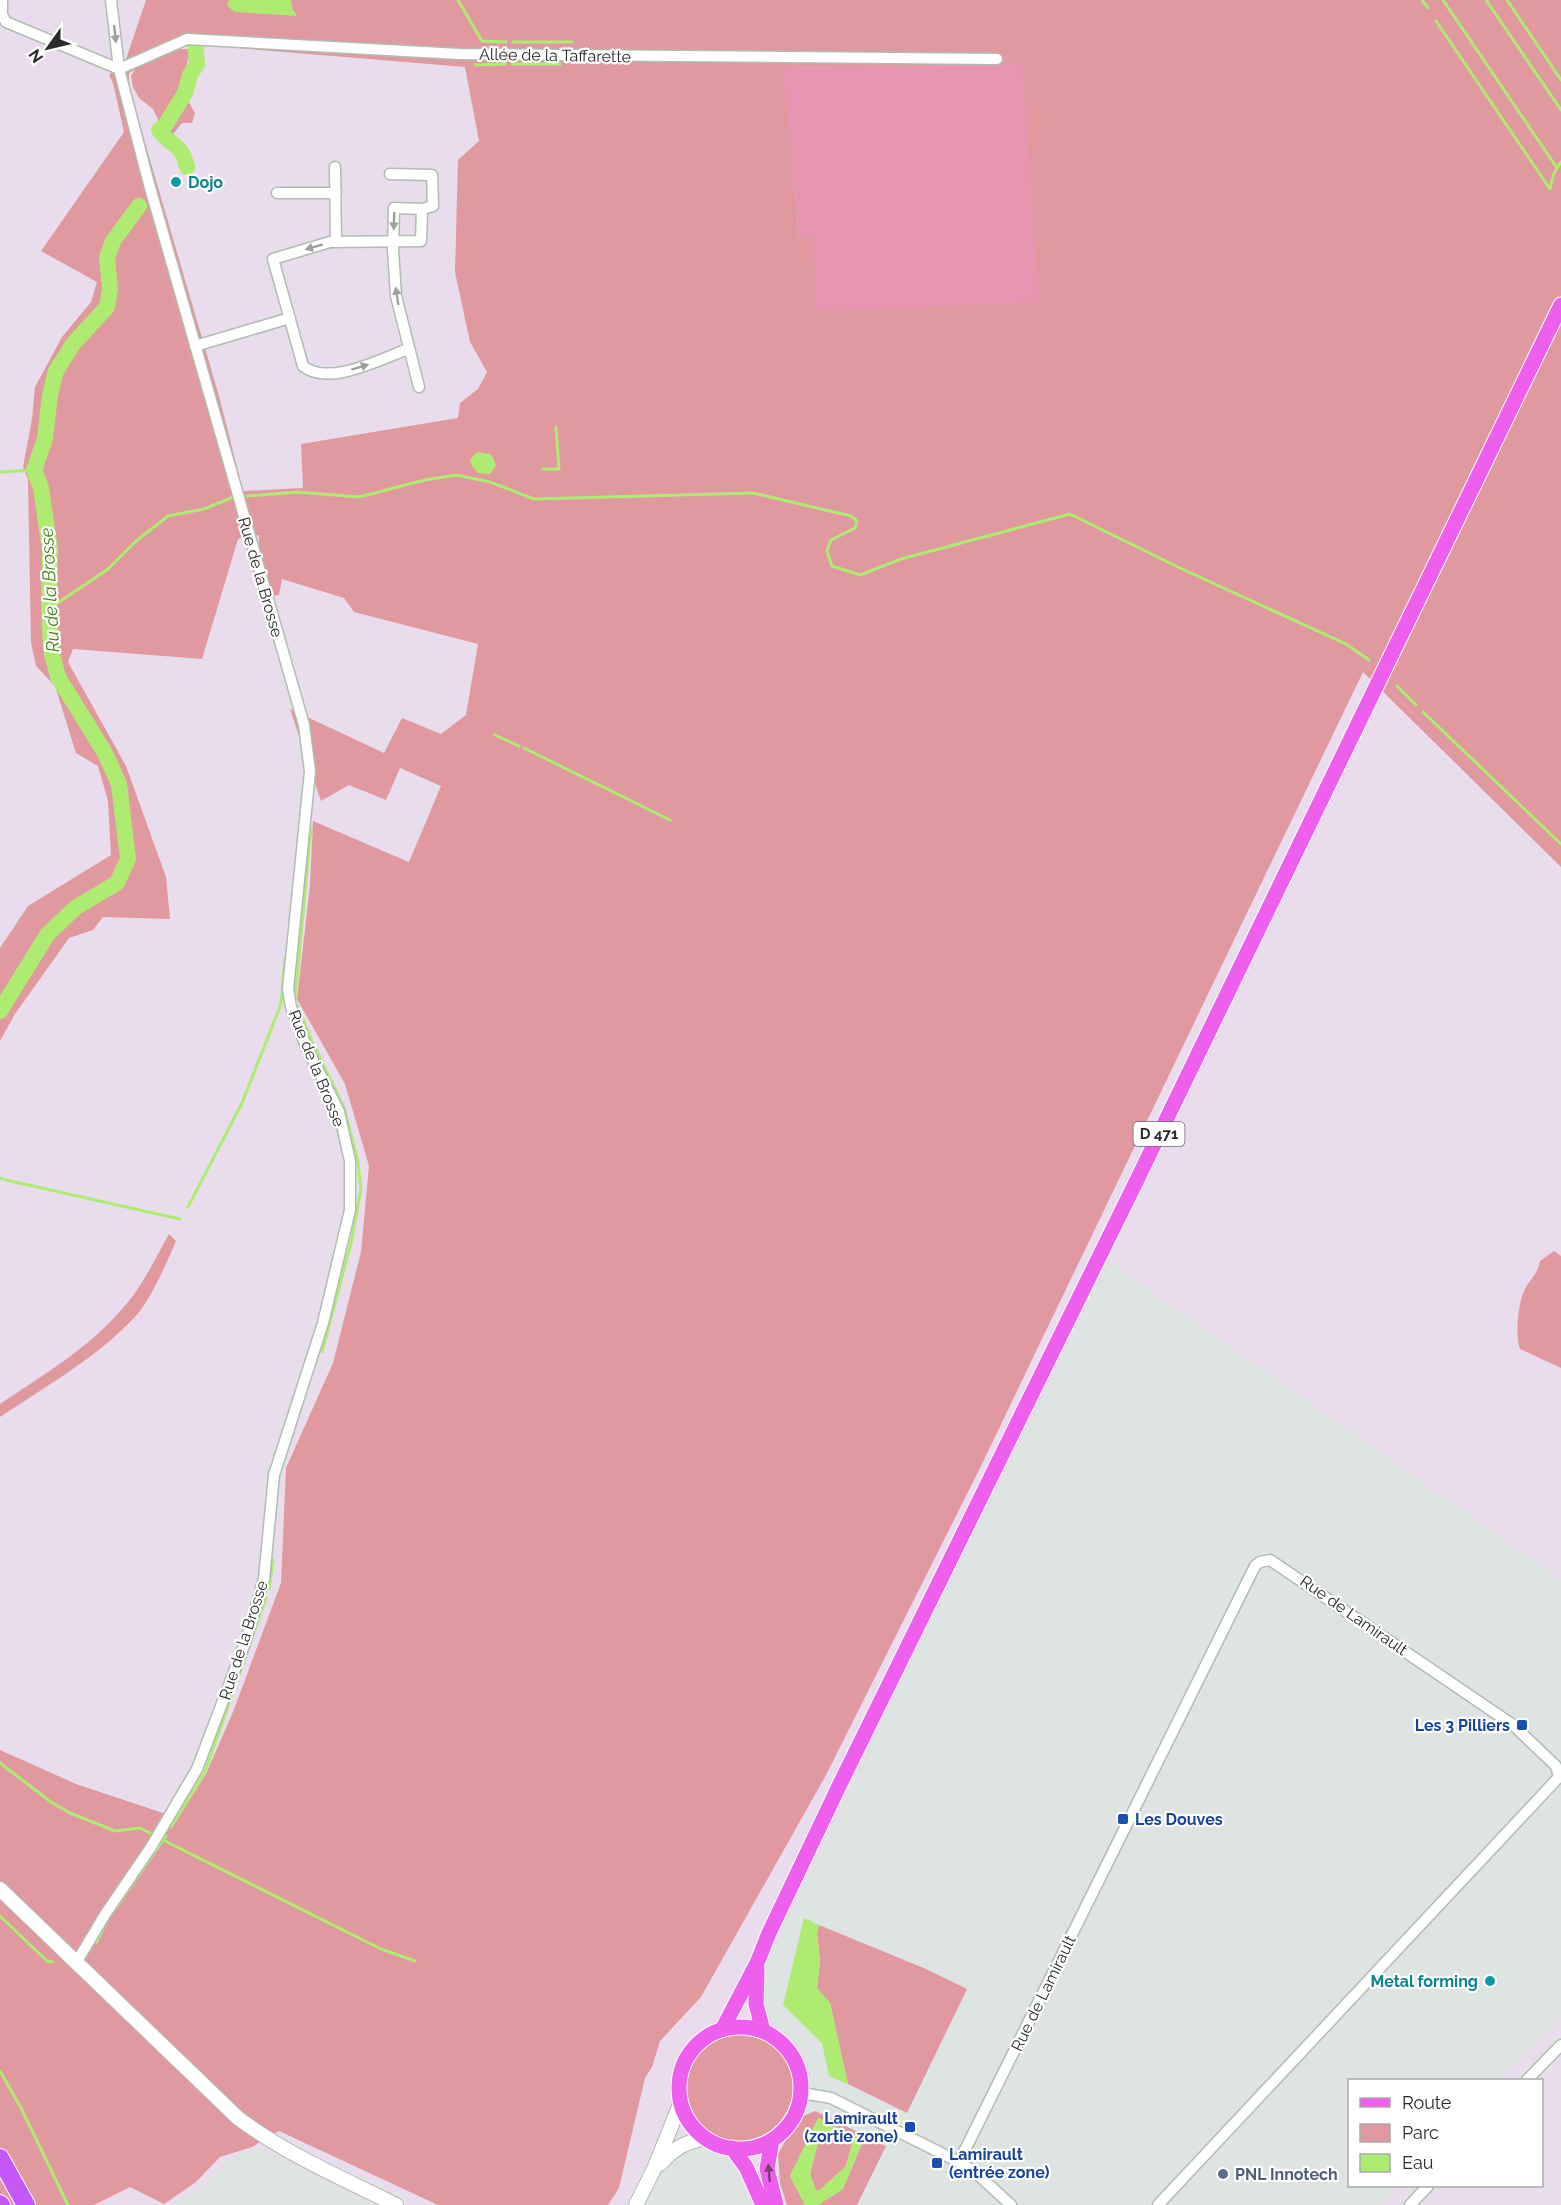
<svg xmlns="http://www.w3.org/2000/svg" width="1561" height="2205" viewBox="0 0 1561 2205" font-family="Raleway,sans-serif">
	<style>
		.industrial { fill: #dde4e1 }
		.green { fill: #e199a0; fill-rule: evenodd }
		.pitch { fill: #e895b1 }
		.water { fill: #adec71 }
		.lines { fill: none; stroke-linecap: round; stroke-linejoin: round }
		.stream { stroke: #adec71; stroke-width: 3 }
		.river { stroke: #adec71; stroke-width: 16 }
		.minor-casing { stroke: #b0bdb0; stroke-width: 13 }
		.secondary-casing { stroke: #b0bdb0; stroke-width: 16 }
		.primary-casing { stroke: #fff; stroke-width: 17 }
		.motorway-casing { stroke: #fff; stroke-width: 20 }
		.minor { stroke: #fff; stroke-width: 10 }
		.secondary { stroke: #fff; stroke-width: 14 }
		.primary { stroke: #ed5fec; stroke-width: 15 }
		.motorway { stroke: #c658fa; stroke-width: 18 }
		.oneway { fill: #9f9f9f }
		.oneway2 { fill: #783f78 }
		.culture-dot { fill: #0f9aa8; stroke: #fff; stroke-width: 2 }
		.transit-dot { fill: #1a4fb4; stroke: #fff; stroke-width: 2 }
		.service-dot { fill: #5c6f8a; stroke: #fff; stroke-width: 2 }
		.labels { text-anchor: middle; stroke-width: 4.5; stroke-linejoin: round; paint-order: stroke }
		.shield { fill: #fff; stroke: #6a6a6a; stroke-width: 1.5 }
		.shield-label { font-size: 15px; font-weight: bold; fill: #2a2a2a }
		.street-label { font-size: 16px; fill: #2a2a2a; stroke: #fff }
		.culture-label { font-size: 16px; font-weight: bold; fill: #0d838f; stroke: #fff; text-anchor: start }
		.transit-label { font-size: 16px; font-weight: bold; fill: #164399; stroke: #fff; text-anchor: end }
		.service-label { font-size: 16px; font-weight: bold; fill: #4e5e75; stroke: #fff; text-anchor: start }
		.water-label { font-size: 18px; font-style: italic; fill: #408310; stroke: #fff }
	</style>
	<rect width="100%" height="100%" fill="#e9dcec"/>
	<!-- industrial -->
	<path class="industrial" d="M1108,1261L1561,1580V2016L1499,2080H1350V2186H1399L1380,2205H787L780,2183L778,2154L788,2136L802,2117L809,2093L811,2075L801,2051L770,2017L760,1999L761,1982L767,1961L937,1609Z
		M701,2143L728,2158L738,2172L751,2205H642L656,2176L675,2150Z
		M261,2148L324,2180L373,2205H175L206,2184L230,2158Z"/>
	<!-- green -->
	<path class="green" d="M146,0H1561V867L1363,672L979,1470L826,1775L701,1997L660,2041L652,2067L645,2078L619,2188L608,2205H438L279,2131L252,2147L220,2157L196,2182L164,2204L130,2187L94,2205H0V1750L76,1784L178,1818L206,1774L233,1712L281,1583L286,1468L333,1363L361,1252L369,1166L345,1084L297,999L310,886L313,821L409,862L441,786L400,768L386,800L349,785L321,801L290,709L384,753L402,718L441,734L466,715L478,644L354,612L344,598L282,579L279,595L258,598L259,535L238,539L202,659L73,649L68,662L126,766L166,877L170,919L103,917L93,930L69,938L15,1014L0,1041V948L28,906L111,855L108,801L98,766L76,753L55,686L36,666L31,643L28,479L23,467L32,419L35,387L62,337L91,302L97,282L41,251L124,132L113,83L109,75L125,62ZM189,44L465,67L479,141L458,160L455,272L470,342L487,372L478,389L460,403L458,418L301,444L303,488L243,491L219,396L129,88V73L135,70L131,76L133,87L139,98L153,109L158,119L160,134L170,138L182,123H192L195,113L188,101L179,93L190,52L187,49H179ZM1022,65L813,237H799L784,68Z
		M169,1234L176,1241C167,1262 150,1302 134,1318C96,1358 45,1387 0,1417V1404C43,1375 89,1348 123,1308C142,1287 155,1259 169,1234Z
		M1554,1251L1561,1256V1368L1520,1349C1515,1335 1518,1304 1524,1291C1529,1280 1538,1274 1540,1261Z
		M819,1925L926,1969L967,1989L907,2113L848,2084L830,2003L817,1988L820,1961L817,1933Z
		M683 2086a55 55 0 1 1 110 0a55 55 0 1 1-110 0Z
		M815,2111L886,2146L857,2205H818L843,2189L863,2141L854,2136L846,2166L820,2190H816L810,2174L821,2131L836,2128L819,2118L790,2176L805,2205H787L780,2183L778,2154L788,2136L801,2117Z"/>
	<!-- pitch -->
	<path class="pitch" d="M1022,64L1039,302L816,311L813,237H799L783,68Z"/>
	<!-- water -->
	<path class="water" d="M229,0H291L292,8L297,16L235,12L227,6Z
		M477,452L490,454L494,459L496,466L490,474L478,473L472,466L470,460Z
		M804,1918L819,1925L817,1933L820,1961L817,1988L830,2003L848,2084L829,2076L822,2043L783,2005Z
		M818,2118L837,2128L835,2131H821L810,2174L816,2190H820L846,2166L854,2136L863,2140L843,2189L818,2205H805L790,2176Z"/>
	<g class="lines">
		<!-- stream -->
		<path class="stream" d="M458,0L482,41L506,42
			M1422,0L1428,8
			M1443,0L1557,168
			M1486,0L1561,110
			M1507,0L1561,80
			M1436,21L1550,189L1554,173L1561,162
			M513,42H572
			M512,64H560
			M475,65L506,64
			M543,469H559L556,427
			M0,472L34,470
			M247,496L298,492L359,497L425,480L456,475L490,482L534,499L753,493L851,516L857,521L855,528L831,540L827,551L832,566L860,575L901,559L1070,514L1182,569L1346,644L1369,660
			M49,609L108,569L136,541L168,516L204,509L231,498
			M1397,686L1416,705
			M1423,712L1561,844
			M495,735L519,746
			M524,748L670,820
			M295,999L311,828
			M298,1006L311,1039L344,1108L358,1162L361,1189L351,1243L322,1352
			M0,1178L3,1179
			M6,1180L180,1219
			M188,1207L242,1103L281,1004L285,959
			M269,1589L273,1560
			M0,1763L51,1802L70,1813L115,1831L140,1828L150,1833
			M171,1827L205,1772L266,1598
			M161,1839L381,1949L415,1961
			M116,1908L166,1836
			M0,1916L47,1961L52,1962
			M96,1943L106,1923
			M0,2071L21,2108L68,2205"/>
		<!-- river -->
		<path class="river" d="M187,167C181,142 171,147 159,130L166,124L185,93L190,75L197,64L195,42
			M0,1011L47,935L75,908L117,883L128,859L119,784L105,753L58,677L51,650L49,609L50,549L41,488L34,470L45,439L50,395L56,371L73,344L107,307L110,289L107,258L113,241L139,206"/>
		<!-- minor casing -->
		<g class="minor-casing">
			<path id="minor" d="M2,0V15L6,22
				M6,22L119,69
				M119,69L187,39L460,54L997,59
				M335,167L336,242
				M390,174L432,175L433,206L422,209
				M277,193H336
				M195,346L290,318
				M408,349C381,359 328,387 303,366L273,259L330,242L421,241L422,209L394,208L393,249L396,296L419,387
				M76,1963L106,1913L151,1847L197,1769L245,1643L264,1579L274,1475L323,1323L350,1210V1161L339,1112L306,1046L291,1007L288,989L310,771L304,725L149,184L119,69L111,0
				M1527,2080L1561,2045
				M802,2093L831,2098L959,2162L976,2173L1011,2205
				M959,2162L1255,1566L1260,1562L1270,1560L1513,1725L1556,1766L1559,1777L1158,2205
				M1410,2205L1428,2186"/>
		</g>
		<!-- secondary casing -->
		<g class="secondary-casing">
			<path id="secondary" d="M0,1889L238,2118C286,2154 342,2178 396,2205
				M660,2164C676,2147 683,2143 706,2138
				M636,2205L654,2169L681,2102"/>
		</g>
		<!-- primary casing -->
		<g class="primary-casing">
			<path id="primary" d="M757,1969L756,2004L763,2031
				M679 2088a61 61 0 1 1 122 0a61 61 0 1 1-122 0Z
				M723,2028L757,1963L769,1933L839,1786L1136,1182L1561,305
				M772,2140L767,2169L776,2205
				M732,2148L746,2167L763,2205"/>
		</g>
		<!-- motorway casing -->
		<g class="motorway-casing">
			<path id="motorway" d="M0,2158L26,2205
				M0,2204L1,2205"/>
		</g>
		<!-- minor -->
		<use href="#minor" class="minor"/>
		<!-- secondary -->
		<use href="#secondary" class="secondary"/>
		<!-- primary -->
		<use href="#primary" class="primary"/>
		<!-- motorway -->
		<use href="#motorway" class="motorway"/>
	</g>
	<!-- one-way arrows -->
	<defs><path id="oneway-solid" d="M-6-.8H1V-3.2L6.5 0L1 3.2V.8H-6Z" transform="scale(1.5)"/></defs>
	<g class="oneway">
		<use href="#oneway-solid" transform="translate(115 34) rotate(84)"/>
		<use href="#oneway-solid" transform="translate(394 221) rotate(92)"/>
		<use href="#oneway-solid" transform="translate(314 247) rotate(164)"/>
		<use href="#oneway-solid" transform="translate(397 296) rotate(-99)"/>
		<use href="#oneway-solid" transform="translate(360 367) rotate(-17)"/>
	</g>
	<use class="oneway2" href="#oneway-solid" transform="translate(769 2173) rotate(-95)"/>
	<!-- markers -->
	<g class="culture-dot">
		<circle cx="176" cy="182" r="6"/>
		<circle cx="1490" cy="1981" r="6"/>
	</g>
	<g class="transit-dot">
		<rect x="1516" y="1719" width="12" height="12" rx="3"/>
		<rect x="1117" y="1813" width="12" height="12" rx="3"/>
		<rect x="904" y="2121" width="12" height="12" rx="3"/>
		<rect x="931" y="2157" width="12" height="12" rx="3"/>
	</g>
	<circle class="service-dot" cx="1223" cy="2174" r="6"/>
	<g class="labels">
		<!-- shield labels -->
		<rect class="shield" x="1133.5" y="1122" width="51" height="24" rx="4.5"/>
		<g class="shield-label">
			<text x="1159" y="1139">D 471</text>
		</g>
		<!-- street labels -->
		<g class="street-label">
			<text transform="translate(555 55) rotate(1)" y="6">Allée de la Taffarette</text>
			<text transform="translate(261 577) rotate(74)" y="6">Rue de la Brosse</text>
			<text transform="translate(317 1068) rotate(68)" y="6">Rue de la Brosse</text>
			<text transform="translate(1354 1615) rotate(35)" y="6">Rue de Lamirault</text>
			<text transform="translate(243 1640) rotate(-72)" y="6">Rue de la Brosse</text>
			<text transform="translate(1043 1993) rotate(-64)" y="6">Rue de Lamirault</text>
		</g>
		<!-- culture labels -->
		<g class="culture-label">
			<text x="188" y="188">Dojo</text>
			<text x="1478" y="1987" text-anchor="end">Metal forming</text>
		</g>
		<!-- transit labels -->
		<g class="transit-label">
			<text x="1510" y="1731">Les 3 Pilliers</text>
			<text x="1135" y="1825" text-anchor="start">Les Douves</text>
			<text x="898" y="2124">Lamirault<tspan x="898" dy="18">(zortie zone)</tspan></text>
			<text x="949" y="2160" text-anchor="start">Lamirault<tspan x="949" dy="18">(entrée zone)</tspan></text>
		</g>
		<!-- service labels -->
		<g class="service-label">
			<text x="1235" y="2180">PNL Innotech</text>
		</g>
		<!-- water labels -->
		<g class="water-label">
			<text transform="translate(50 590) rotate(-93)" y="6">Ru de la Brosse</text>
		</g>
	</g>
	<!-- legend -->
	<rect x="1348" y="2079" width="195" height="108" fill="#ffffff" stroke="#aaaaaa" stroke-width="1.5"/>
	<rect x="1360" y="2098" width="30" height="9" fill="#ed5fec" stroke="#aaaaaa" stroke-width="1.5"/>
	<text x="1402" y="2109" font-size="18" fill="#2a2a2a">Route</text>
	<rect x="1360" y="2124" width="30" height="18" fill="#e199a0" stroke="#aaaaaa" stroke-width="1.5"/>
	<text x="1402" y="2139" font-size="18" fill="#2a2a2a">Parc</text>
	<rect x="1360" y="2154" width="30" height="18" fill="#adec71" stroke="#aaaaaa" stroke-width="1.5"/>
	<text x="1402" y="2169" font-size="18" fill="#2a2a2a">Eau</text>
	<!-- north arrow -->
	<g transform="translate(48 48) rotate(236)" stroke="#ffffff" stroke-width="4.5" paint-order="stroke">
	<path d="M0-4.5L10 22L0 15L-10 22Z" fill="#2a2a2a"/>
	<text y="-9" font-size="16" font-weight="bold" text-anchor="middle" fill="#2a2a2a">N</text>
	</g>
</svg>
